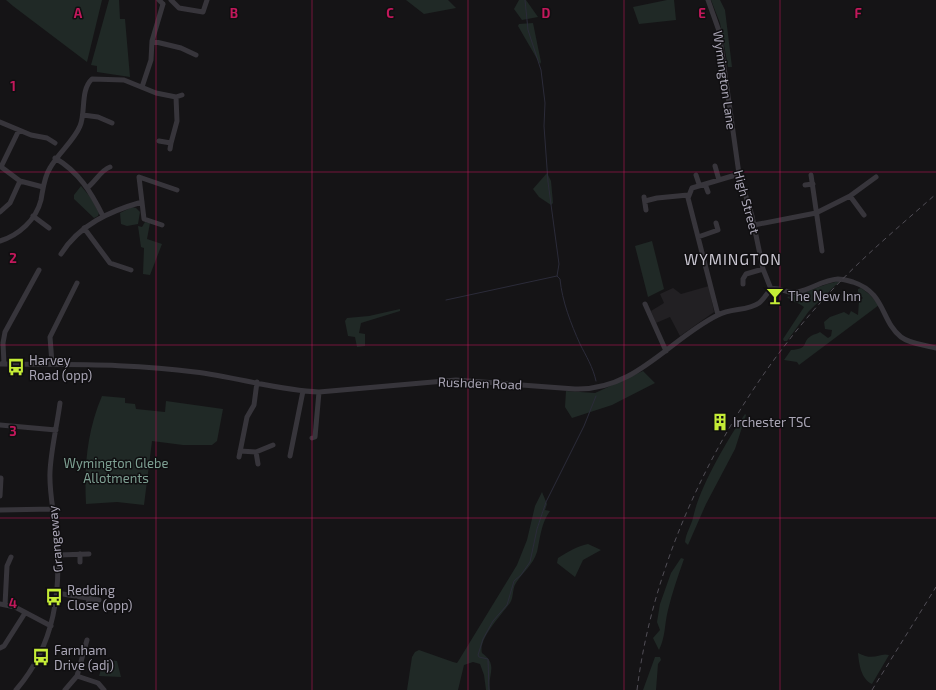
<svg xmlns="http://www.w3.org/2000/svg" width="936" height="690" viewBox="0 0 936 690" font-family="'Exo 2',sans-serif">
	<style>
		.built { fill: #222023 }
		.green { fill: #202926 }
		.lines { fill: none; stroke-linecap: round; stroke-linejoin: round }
		.stream { stroke: #2b2b39; stroke-width: 1 }
		.minor { stroke: #37353b; stroke-width: 5 }
		.rail { stroke: #514e56; stroke-width: 1; stroke-dasharray: 5 4; stroke-linecap: butt }
		.grid { fill: none; stroke: #c2185b; stroke-width: 1; stroke-opacity: 0.55 }
		.labels { text-anchor: middle; stroke-width: 3; stroke-linejoin: round; paint-order: stroke }
		.street-label { font-size: 13px; fill: #aaa6b6; stroke: #100f11 }
		.poi-label { font-size: 13px; fill: #aaa6b6; stroke: #100f11; text-anchor: start }
		.park-label { font-size: 13px; fill: #7ea093; stroke: #100f11 }
		.quarter-label { font-size: 15px; letter-spacing: 1px; fill: #cac7d2; stroke: #100f11 }
		.grid-label { font-size: 13px; text-anchor: middle; font-weight: bold; fill: #c2185b; stroke: #100f11; stroke-width: 3; stroke-linejoin: round; paint-order: stroke }
	</style>
	<rect width="100%" height="100%" fill="#151416"/>
	<!-- built -->
	<path class="built" d="M709,286L714,312L680,336L670,317L656,323L651,311L664,303L660,294L673,288L681,294Z"/>
	<!-- green -->
	<path class="green" d="M6,0H102L87,62L13,6Z
		M109,0H119L120,19H125L130,77L97,72V66L91,65Z
		M406,0H448L456,8L424,14Z
		M519,0H526L538,17L522,20L514,9Z
		M667,0H674L676,20L639,24L633,7Z
		M711,0H720L725,10L732,67H728L720,23Z
		M533,23L541,62L540,64L518,26L519,24Z
		M547,173L551,181L553,203L551,205L539,197L533,189Z
		M81,186L91,198L99,213L98,216L94,218L74,199V195Z
		M132,207L136,208L140,212L138,224L127,226L121,224L120,213Z
		M145,222L150,223L147,239L162,244L150,275L143,274L144,248L141,247L138,226L142,227Z
		M652,241L664,289L648,297L635,246Z
		M840,281L809,311L787,341H784L783,339L804,307C798,302 794,303 787,297C806,294 822,284 840,281Z
		M861,288L869,294L879,305L799,365L797,362L784,360L791,350C810,349 801,342 811,336C814,334 817,334 820,332L828,338L831,336L832,330L825,329L824,322L830,317L844,312L849,315L851,311L858,315L859,301L863,298L858,293V289Z
		M400,309V311L361,323L359,333L365,334V346L357,347L355,337L348,336L345,321L347,318L369,316Z
		M643,371L655,383L612,405L572,418L565,407L566,391L595,393Z
		M102,396L125,398V403L135,404L136,409L165,412L166,401L223,409L217,441L212,445H183L152,441L144,505L117,502L86,504C84,467 87,431 102,396Z
		M745,414L746,415L735,449L706,504L688,545L685,542C686,533 691,526 693,518C699,488 727,440 745,414Z
		M542,492L547,504L545,510L550,511C541,523 540,539 537,552C533,565 523,572 516,583C512,589 514,597 510,603C502,614 478,639 482,653C499,665 487,675 490,690H486L484,675L480,664L473,662L464,665L458,690H407L412,657L415,652L419,650L453,662L457,663L459,660L517,565L527,540L535,506Z
		M588,544L601,550L583,560L575,577L557,563L558,558C568,552 577,546 588,544Z
		M681,558L684,559C678,576 672,593 668,610C664,626 666,635 659,650L653,638L660,630L657,622L660,604L671,573Z
		M858,653C875,662 879,652 889,655L872,684C861,679 859,664 858,653Z
		M655,657H660L661,660L658,664L656,690H643Z
		M104,659L117,661L121,677L99,676Z"/>
	<g class="lines">
		<!-- stream -->
		<path class="stream" d="M525,0L528,30L541,70L545,103L544,126L548,182L559,264L557,276L560,279C562,301 571,324 580,344C586,356 593,367 596,381
			M446,300L557,276
			M489,690L488,659L479,657L478,655L483,639L493,621L507,605L514,581L521,575L530,562L537,529L546,502L584,426L596,396"/>
		<!-- minor -->
		<path class="minor" d="M159,0L163,4
			M171,0L179,8L203,12L207,0
			M708,0L719,31L739,174L752,216L763,269L771,289
			M152,41L181,48L196,55
			M142,87L151,60L152,41L163,4
			M83,115L98,117L112,123
			M0,122L31,135L47,138L55,143
			M159,141L171,143L177,121L176,97
			M170,149L171,143
			M55,158C79,172 91,192 103,216
			M0,166L20,181L43,187
			M715,166L719,180
			M1,167L19,130
			M696,175L699,184
			M811,175L822,251
			M705,184L708,192
			M805,185L813,184
			M87,188C96,181 101,170 110,167
			M850,196L864,215
			M644,197L646,210
			M645,201L657,198L688,195
			M0,212L10,203L20,181
			M33,216L49,228
			M162,225L144,219L139,177L177,190
			M754,225L816,213L850,196L876,177
			M84,228L110,263L131,270
			M698,237L718,230L716,223
			M0,241C19,235 36,220 41,200C43,189 44,177 50,168C58,153 74,141 80,126C86,112 80,90 92,79L124,80L156,93L176,97L182,95
			M61,254C79,225 110,211 142,202
			M743,284V279L746,274L763,269
			M771,289C779,286 788,295 797,292C812,289 823,280 838,279C843,279 849,281 853,282C886,293 880,320 901,337C910,344 925,345 936,348
			M645,304L666,351
			M718,315L688,198L692,188L739,174
			M52,363L50,337L77,283
			M0,364C66,365 130,363 195,372C236,377 277,390 319,392L456,380L575,389C636,391 669,339 718,315C731,308 748,311 759,303C764,299 767,293 771,289
			M4,364L3,343L5,332L39,270
			M0,425L56,430
			M312,438L315,437L319,392
			M240,451L256,452L273,445
			M256,452L258,464
			M290,456L303,391
			M239,457L247,417L254,405L257,382
			M0,496L1,478
			M0,510L53,509
			M80,554V562
			M58,555L89,554
			M57,593L99,600
			M0,604L15,607L51,626
			M5,605L7,566L11,557
			M88,606L89,598
			M0,648L4,646L25,613
			M77,676L98,683L104,690
			M16,690C55,645 62,590 56,533C54,513 49,492 50,472C51,449 57,426 60,403
			M65,690L77,676L87,640"/>
		<!-- rail -->
		<path class="rail" d="M637,690C655,545 732,396 832,290C864,256 901,225 936,194
			M872,690L936,587"/>
	</g>
	<!-- grid -->
	<path class="grid" d="M156,0V690M312,0V690M468,0V690M624,0V690M780,0V690M0,172H936M0,345H936M0,518H936"/>
	<!-- icons -->
	<defs>
		<g id="bar-bare" transform="scale(1.38)"><path d="M-6-5H6L.8 .8V4.5H3.5V6h-7V4.5H-.8V.8Z" fill="#c4ec36" stroke="#100f11" stroke-width="2.5" paint-order="stroke"/></g>
		<g id="bus-bare" transform="scale(1.38)"><path d="M-5-6H5V4H4V6H2V4H-2V6H-4V4H-5ZM-3.5-4V0h7V-4ZM-3.5 1.2v1.5H-2V1.2ZM2 1.2v1.5H3.5V1.2Z" fill="#c4ec36" stroke="#100f11" stroke-width="2.5" paint-order="stroke"/></g>
		<g id="building-bare" transform="scale(1.38)"><path d="M-4-6H4V6H1V3H-1V6H-4ZM-2.5-4.3h1.7v1.8h-1.7ZM.8-4.3h1.7v1.8H.8ZM-2.5-1h1.7V.8h-1.7ZM.8-1h1.7V.8H.8Z" fill="#c4ec36" stroke="#100f11" stroke-width="2.5" paint-order="stroke"/></g>
	</defs>
	<g fill-rule="evenodd">
		<use href="#bar-bare" x="775" y="296"/>
		<use href="#bus-bare" x="16" y="367"/>
		<use href="#building-bare" x="720" y="422"/>
		<use href="#bus-bare" x="54" y="597"/>
		<use href="#bus-bare" x="41" y="657"/>
	</g>
	<g class="labels">
		<!-- street labels -->
		<g class="street-label">
			<text transform="translate(725 80) rotate(82)" y="5">Wymington Lane</text>
			<text transform="translate(747 202) rotate(75)" y="5">High Street</text>
			<text transform="translate(480 383) rotate(2)" y="5">Rushden Road</text>
			<text transform="translate(55 539) rotate(-95)" y="5">Grangeway</text>
		</g>
		<!-- poi labels -->
		<g class="poi-label">
			<text x="788" y="301">The New Inn</text>
			<text x="29" y="365">Harvey<tspan x="29" dy="15">Road (opp)</tspan></text>
			<text x="733" y="427">Irchester TSC</text>
			<text x="67" y="595">Redding<tspan x="67" dy="15">Close (opp)</tspan></text>
			<text x="54" y="655">Farnham<tspan x="54" dy="15">Drive (adj)</tspan></text>
		</g>
		<!-- park labels -->
		<g class="park-label">
			<text x="116" y="468">Wymington Glebe<tspan x="116" dy="15">Allotments</tspan></text>
		</g>
		<!-- quarter labels -->
		<g class="quarter-label">
			<text x="733" y="265">WYMINGTON</text>
		</g>
	</g>
	<g class="grid-label">
		<text x="78" y="18">A</text>
		<text x="234" y="18">B</text>
		<text x="390" y="18">C</text>
		<text x="546" y="18">D</text>
		<text x="702" y="18">E</text>
		<text x="858" y="18">F</text>
		<text x="13" y="91">1</text>
		<text x="13" y="263">2</text>
		<text x="13" y="436">3</text>
		<text x="13" y="608">4</text>
	</g>
</svg>
